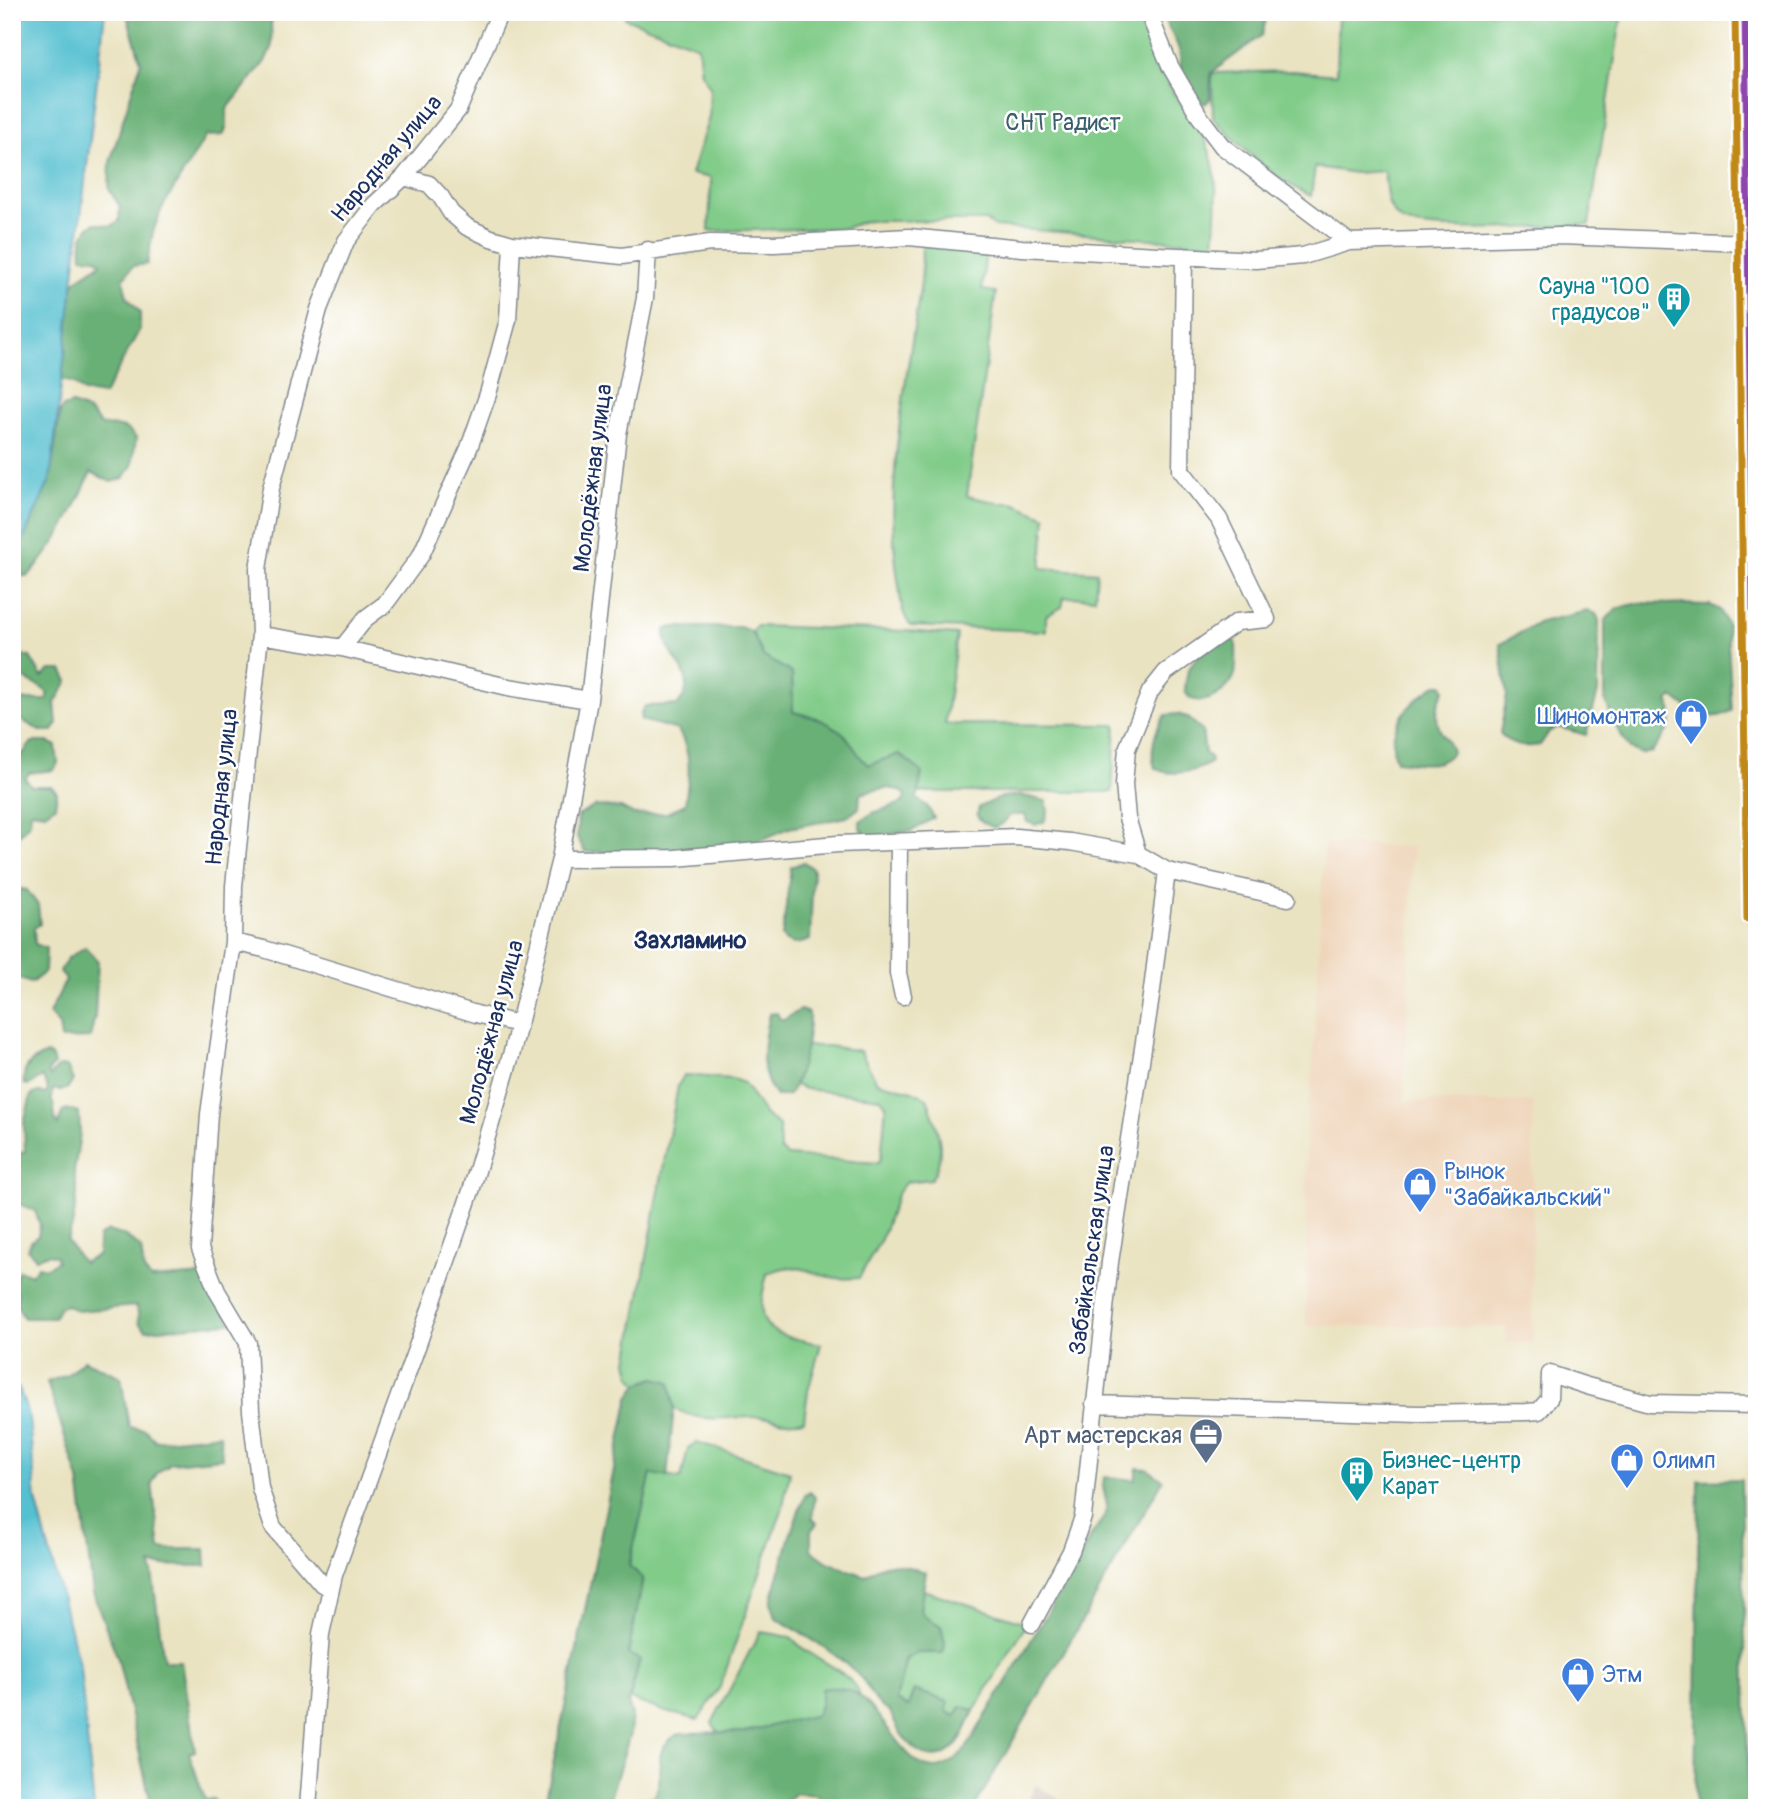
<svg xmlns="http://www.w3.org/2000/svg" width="1769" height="1820" viewBox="0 0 1769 1820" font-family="Pangolin,sans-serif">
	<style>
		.built { fill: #efd6bb }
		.industrial { fill: #cdc2b9 }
		.green { fill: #82cc8a; stroke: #4e7e74; stroke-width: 2 }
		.forest { fill: #69b076; stroke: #42706a; stroke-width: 2 }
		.water { fill: #55c0d0; stroke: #387897; stroke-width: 2 }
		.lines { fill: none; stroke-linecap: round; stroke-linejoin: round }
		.street-casing { stroke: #828990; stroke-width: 19 }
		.secondary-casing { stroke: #828990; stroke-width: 24 }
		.street { stroke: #fff; stroke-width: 16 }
		.secondary { stroke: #fee4c6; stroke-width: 21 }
		.bus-1-casing { stroke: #fff; stroke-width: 12 }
		.bus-2-casing { stroke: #fff; stroke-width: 12 }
		.bus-1 { stroke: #8e44ad; stroke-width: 7 }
		.bus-2 { stroke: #c08818; stroke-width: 7 }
		.labels { text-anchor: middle; stroke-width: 5; stroke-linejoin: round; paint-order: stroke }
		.park-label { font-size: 23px; fill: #3a5e6b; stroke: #fff }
		.street-label { font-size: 23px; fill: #1b2f5e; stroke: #fff }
		.culture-label { font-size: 23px; fill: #0d838f; stroke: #fff; text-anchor: end }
		.shop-label { font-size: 23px; fill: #366cbe; stroke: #fff; text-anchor: start }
		.service-label { font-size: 23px; fill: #4e5e75; stroke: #fff; text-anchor: end }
		.neighbourhood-label { font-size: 24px; font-weight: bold; fill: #1b2f5e; stroke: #fff }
	</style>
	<rect width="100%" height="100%" fill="#fff"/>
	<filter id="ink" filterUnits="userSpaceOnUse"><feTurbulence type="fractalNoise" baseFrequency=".0143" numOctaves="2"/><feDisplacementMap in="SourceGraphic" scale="14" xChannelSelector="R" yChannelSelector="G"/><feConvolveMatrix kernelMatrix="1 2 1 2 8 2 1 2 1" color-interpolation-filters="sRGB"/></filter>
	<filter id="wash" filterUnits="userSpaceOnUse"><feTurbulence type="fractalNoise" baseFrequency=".00686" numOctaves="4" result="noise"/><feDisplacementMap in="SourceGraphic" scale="28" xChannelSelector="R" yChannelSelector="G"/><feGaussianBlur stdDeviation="1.57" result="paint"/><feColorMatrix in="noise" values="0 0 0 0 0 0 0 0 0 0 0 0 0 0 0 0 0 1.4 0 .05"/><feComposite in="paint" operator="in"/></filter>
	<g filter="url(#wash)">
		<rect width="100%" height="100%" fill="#eae3c1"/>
		<!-- built -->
		<path class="built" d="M1324,843L1413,847L1404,1100L1326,1101L1533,1102L1532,1343H1506V1327L1306,1326L1307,1101L1311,1100Z"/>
		<!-- industrial -->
		<path class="industrial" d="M1036,1785L1074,1808H1023Z"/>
		<!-- green -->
		<path class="green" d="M627,12H1137C1147,40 1158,66 1173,92C1183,108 1199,124 1206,142C1220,174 1217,210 1214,244L995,227L986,221H865L845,228L709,231L711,178L691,174L709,117L710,87L701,73L698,46L625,18Z
			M1338,12H1622L1589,225C1558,226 1420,235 1401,220C1384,208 1387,189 1384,171L1355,173L1315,167L1311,196C1273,179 1241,147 1213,118L1212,73L1293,71L1336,75Z
			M922,245L986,250L982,290L996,292L967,496L999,503H1013L1046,517L1041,568L1097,572L1095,598L1064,597L1062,607L1046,616V631L911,626C901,614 901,601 899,586C882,486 907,382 921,282C923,270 921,257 922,245Z
			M756,626L907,631L957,635L945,724L1116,725L1112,792H918L922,772L869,766L858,757L846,736L817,718L793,712L792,673L763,656L752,632Z
			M805,1046H828L860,1051L877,1082L912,1091L927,1098C936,1124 949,1155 931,1179L906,1182L898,1192L881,1239L859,1278C852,1278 844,1279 836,1278C808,1275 798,1258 767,1274C752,1331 768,1334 821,1344L808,1391L804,1420C789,1424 775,1418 760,1417C729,1416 702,1425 674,1408L670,1382L655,1378L638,1384L631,1375L628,1361L678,1086L684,1075L733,1079L744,1083L765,1115L779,1125L780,1150L788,1156L878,1163L881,1158L886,1105L881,1098L805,1089L795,1085Z
			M697,1442L790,1472L782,1510L720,1687L698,1720L663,1711L630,1699L640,1659L628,1655L643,1578L629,1566L651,1473L681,1479L688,1448Z
			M923,1590L1027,1623L974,1711L962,1706L955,1716L946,1711L948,1702L914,1690L908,1707L895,1701L906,1659L917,1653H942L945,1644L941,1626L925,1617L920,1610Z
			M760,1632C769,1633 779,1634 788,1637C794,1639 799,1646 805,1650C826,1664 861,1677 862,1706L744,1732H718L712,1723Z"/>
		<!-- forest -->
		<path class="forest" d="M126,12H280L271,22L272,48L264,63L227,109V126L223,135L206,136L162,208L153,232L147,264L133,266L123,279L127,297L140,312V329L104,395L84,392L73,383L62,379L73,285C80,274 91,272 101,263L96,258L82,257C81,243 81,232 94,223L110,226L119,221L120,207L109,189L110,162L141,62Z
			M1162,12H1268L1262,35L1211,73L1210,99L1205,104C1195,99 1183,86 1181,75C1179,65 1182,57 1178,47C1174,35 1165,25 1162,12Z
			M72,404C85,408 93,413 100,425C117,429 124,422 136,438L132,466L124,478L111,482L91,472C75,509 56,547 28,576H18L14,566L15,558L50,480L60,412L63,407Z
			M1638,603L1710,605L1720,610L1727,624L1732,710C1711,725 1690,711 1673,697L1668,701C1679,722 1664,736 1652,752L1642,754L1630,749L1615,725L1605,700V621L1616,609Z
			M1588,611L1596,614L1599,620L1598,692L1586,735L1558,727L1549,732L1540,745C1522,748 1512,747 1500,733L1507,695L1500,644L1540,622Z
			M672,627H740L752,632L763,656L792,673L793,712C812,716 836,723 848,739C855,749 859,757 868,765L899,754L922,772L917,799L927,806L934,818L912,831L868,837L860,828V821L873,813L902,803L906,795C892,783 876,790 860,794L859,808L847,817L789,828L756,842L676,852H585L577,837L578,816L595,806L621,808L634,815L667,813L685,804C689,777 693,755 678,730L641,720C640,714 641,711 645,706L678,705C704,672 663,660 665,630Z
			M1230,639L1236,641C1236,651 1237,664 1235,674C1231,689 1203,710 1188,696C1184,692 1185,686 1186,680C1188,658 1211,644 1230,639Z
			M21,655L30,657L42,677L50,670H62L68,681L55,703L57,724L53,731H39C30,723 21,722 12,715V702L22,700H47V692C33,679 13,682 13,660Z
			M1436,685H1443L1445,690C1437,701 1434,719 1441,732C1446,740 1450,743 1452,752C1441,770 1414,762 1396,761C1384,728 1410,701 1436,685Z
			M1177,714L1187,717L1202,730L1205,753L1210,757L1211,762C1199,772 1168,777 1155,768C1149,752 1155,728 1166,715Z
			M32,742H48L56,746L58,763L54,770L29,773L25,779L32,786H51L57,792L55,806L45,813L31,811L30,822L19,835L12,831V754L22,755Z
			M1020,795L1046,801L1048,811L1044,822L1035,825L1027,822L1025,815H1010L1004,823L994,828L982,822L977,816L979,807L1002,797Z
			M804,862L813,869L810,940C799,944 790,947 782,937L791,867Z
			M16,888L27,890L38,905L40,924L34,928L35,944L46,948L45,972L31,983L12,976V891Z
			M85,947L98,961L95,1016L90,1038L61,1039L59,1025L49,1014L66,980L60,971L68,958Z
			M800,1010L809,1013C810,1036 801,1075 789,1095L776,1096C757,1073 763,1041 769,1014L777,1013L780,1019H785Z
			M47,1054L52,1057L54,1065L48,1072L50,1076L60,1066L67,1067L73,1080C68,1091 64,1091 53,1089L51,1099C57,1108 52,1118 58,1125L63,1111L71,1110L79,1112L80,1134L74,1172L77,1193L73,1223L67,1241L83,1263L98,1255V1237L108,1231L125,1236L141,1248L144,1271L151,1279L203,1275L232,1323L146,1330L139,1323L137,1306L77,1311L67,1305L60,1307L54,1318H24L16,1304L18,1292L12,1286L19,1270L31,1275L38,1266L46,1268L57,1261L56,1256L48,1254L36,1258L27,1249L31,1241L38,1236L40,1225L35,1211L15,1202L12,1186V1154L25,1152L24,1123L31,1095L38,1092L46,1094L48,1089L43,1077L29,1085L24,1084C22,1066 32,1060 47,1054Z
			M84,1360L121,1377L129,1427L144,1429L156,1441L220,1434L222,1458L171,1463L157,1473L152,1483L160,1549H205L206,1566L151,1565L164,1661H181L195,1751L189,1753L205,1800L214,1799L216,1808H152L118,1659L93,1593L79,1480L47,1382L67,1375Z
			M655,1378L670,1382L674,1408L667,1477L651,1474L629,1566L643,1578L628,1654L640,1659L628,1704L632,1713L630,1734L607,1808H544L629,1397L638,1384Z
			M1137,1468L1147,1469L1163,1480L974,1808H832L817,1795L795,1793L778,1808H633V1805L640,1799L654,1796C669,1774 645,1750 681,1733L744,1732L817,1715L821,1701V1689C831,1687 843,1687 853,1692C890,1710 916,1811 967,1747L1071,1574L1092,1534L1104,1517L1107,1505L1103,1487L1104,1477L1135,1480Z
			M1741,1479L1749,1808H1695L1699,1480Z
			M810,1492L815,1497L812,1518L817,1523L811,1531V1550L828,1562L865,1576C888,1557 899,1565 926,1572L920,1610L925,1617L941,1626L945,1644L943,1653H917L906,1659L896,1700L908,1707L914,1690L949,1702L946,1711L955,1716L962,1706L974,1711C968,1724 963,1739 952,1749C926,1773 897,1735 890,1711C875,1707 871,1690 862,1679C839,1654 805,1635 776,1618L771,1602L791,1532L805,1495Z"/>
		<!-- water -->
		<path class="water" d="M12,12H105L50,480L12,563Z
			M12,1385L19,1388L29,1418L36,1500L80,1668L94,1808H12Z"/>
	</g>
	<g filter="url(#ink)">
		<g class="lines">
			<!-- street casing -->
			<g class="street-casing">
				<path id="street" d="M1148,12L1170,66L1200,117L1222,146L1349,242
					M404,177L429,184L441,197L451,213L467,227L491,238L512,244L622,256L710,243L774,244L909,237L1022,248L1256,260L1303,256L1349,242L1560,236L1748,243
					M260,635L342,648L508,687L589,700
					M342,648L366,618L385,604L421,555L469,448L488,394L508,320L512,244
					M899,842L898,973L903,996
					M1138,854L1127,818L1124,784L1127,749L1150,692L1166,672L1237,622L1267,619L1219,519L1181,470L1184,256
					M560,859L675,858L838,844L1016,837L1070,842L1138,854L1167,871L1288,898
					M233,942L264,949L476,1014L519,1024
					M1094,1404L1419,1414L1527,1412L1539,1411L1549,1399L1550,1374L1587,1386L1650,1403L1757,1405
					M331,1589L322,1584L273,1527L260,1488L251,1411L248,1343L217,1291L200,1249L209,1114L233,942L234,886L260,635L258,569L271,488L319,309L346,241L374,205L404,177L458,110L500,12
					M1032,1624L1071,1551L1083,1517L1110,1262L1152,990L1167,871
					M308,1808L321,1634L334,1575L418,1344L471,1191L512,1052L560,859L589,700L618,434L645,298L648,250"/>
			</g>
			<!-- secondary casing -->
			<g class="secondary-casing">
				<path id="secondary" d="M1745,12L1757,919"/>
			</g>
			<!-- street -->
			<use href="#street" class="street"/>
			<!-- secondary -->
			<use href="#secondary" class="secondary"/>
			<!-- bus-1 casing -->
			<g class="bus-1-casing">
				<path id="bus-1" d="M1745,12L1757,900"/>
			</g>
			<!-- bus-2 casing -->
			<g class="bus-2-casing">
				<path id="bus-2" d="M1735,12L1747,919"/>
			</g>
			<!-- bus-1 -->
			<use href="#bus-1" class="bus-1"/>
			<!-- bus-2 -->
			<use href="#bus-2" class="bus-2"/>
		</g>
	</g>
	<!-- icons -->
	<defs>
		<g id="building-pin" transform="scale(1.75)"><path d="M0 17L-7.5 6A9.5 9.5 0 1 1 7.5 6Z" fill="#0f9aa8" stroke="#fff"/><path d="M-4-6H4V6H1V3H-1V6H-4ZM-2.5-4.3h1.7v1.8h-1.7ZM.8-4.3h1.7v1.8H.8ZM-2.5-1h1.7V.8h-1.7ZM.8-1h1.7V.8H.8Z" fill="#fff"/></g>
		<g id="shop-pin" transform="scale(1.75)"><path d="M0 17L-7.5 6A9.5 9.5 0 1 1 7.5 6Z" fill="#3f7fe0" stroke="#fff"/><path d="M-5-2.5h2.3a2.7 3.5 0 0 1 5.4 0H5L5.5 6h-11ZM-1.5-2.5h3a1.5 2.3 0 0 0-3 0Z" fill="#fff"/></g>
		<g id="office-pin" transform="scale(1.75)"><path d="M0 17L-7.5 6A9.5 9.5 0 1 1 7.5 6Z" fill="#5c6f8a" stroke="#fff"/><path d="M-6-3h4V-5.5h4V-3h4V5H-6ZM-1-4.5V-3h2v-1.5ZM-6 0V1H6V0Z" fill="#fff"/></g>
	</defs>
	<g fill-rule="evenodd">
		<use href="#building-pin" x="1674" y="299"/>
		<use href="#shop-pin" x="1691" y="716"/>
		<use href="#shop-pin" x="1420" y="1184"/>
		<use href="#office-pin" x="1206" y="1435"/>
		<use href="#shop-pin" x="1627" y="1460"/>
		<use href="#building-pin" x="1357" y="1473"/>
		<use href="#shop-pin" x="1578" y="1674"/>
	</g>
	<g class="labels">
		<!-- park labels -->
		<g class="park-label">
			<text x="1063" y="130">СНТ Радист</text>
		</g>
		<!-- street labels -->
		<g class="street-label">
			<text transform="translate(386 158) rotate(-50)" y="8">Народная улица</text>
			<text transform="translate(592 478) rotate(-83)" y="8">Молодёжная улица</text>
			<text transform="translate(221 787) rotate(-84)" y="8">Народная улица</text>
			<text transform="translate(491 1032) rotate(-75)" y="8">Молодёжная улица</text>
			<text transform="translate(1091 1250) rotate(-82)" y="8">Забайкальская улица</text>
		</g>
		<!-- culture labels -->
		<g class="culture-label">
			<text x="1650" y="294">Сауна "100<tspan x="1650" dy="26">градусов"</tspan></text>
			<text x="1382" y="1468" text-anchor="start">Бизнес-центр<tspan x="1382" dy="26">Карат</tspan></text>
		</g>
		<!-- shop labels -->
		<g class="shop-label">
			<text x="1666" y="724" text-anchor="end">Шиномонтаж</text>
			<text x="1444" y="1179">Рынок<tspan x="1444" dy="26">"Забайкальский"</tspan></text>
			<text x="1652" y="1468">Олимп</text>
			<text x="1602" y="1682">Этм</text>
		</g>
		<!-- service labels -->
		<g class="service-label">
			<text x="1182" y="1443">Арт мастерская</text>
		</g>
		<!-- neighbourhood labels -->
		<g class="neighbourhood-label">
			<text x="690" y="948">Захламино</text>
		</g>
	</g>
	<!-- margin -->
	<rect width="1769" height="1820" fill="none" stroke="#fff" stroke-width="42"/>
</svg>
